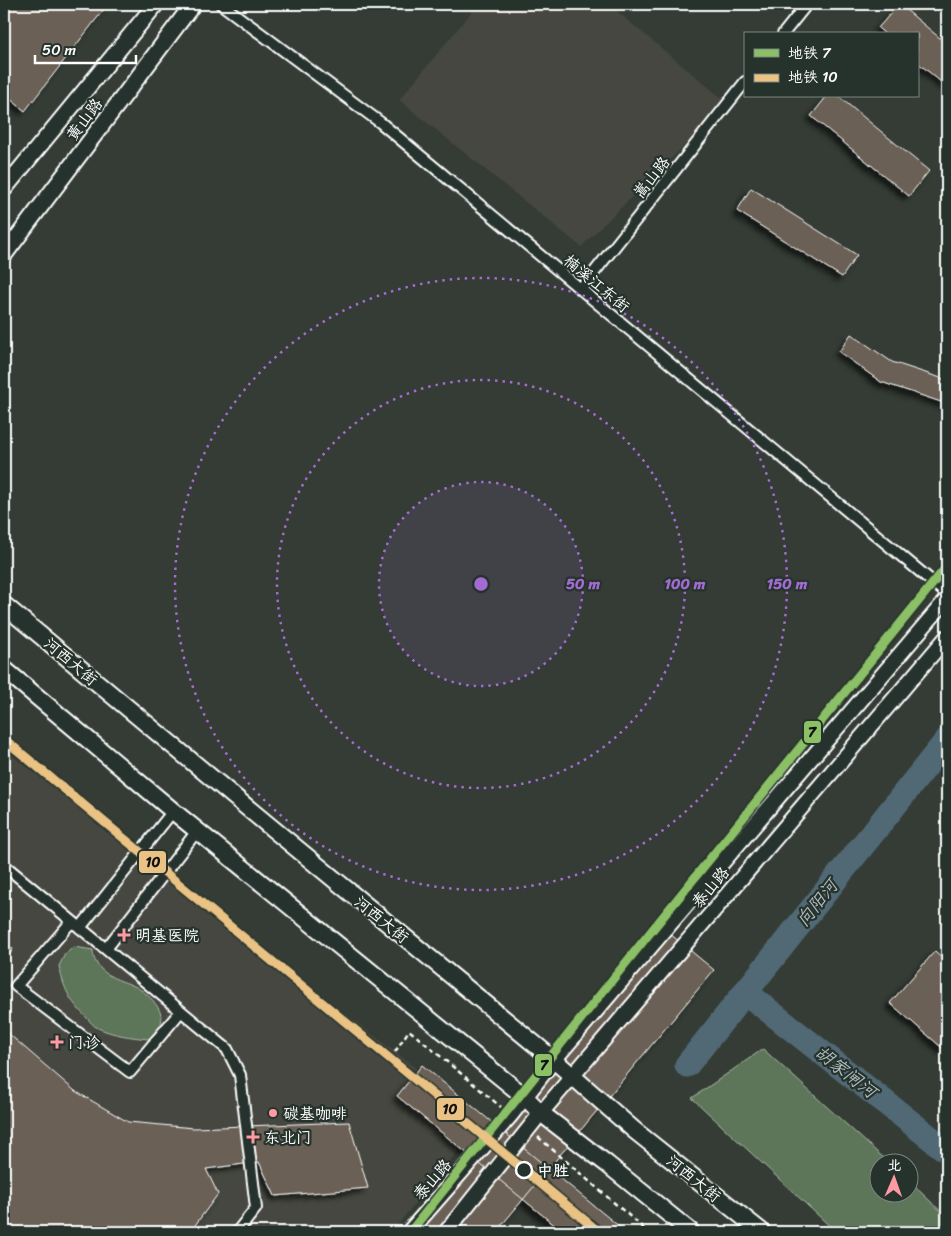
<svg xmlns="http://www.w3.org/2000/svg" width="951" height="1236" viewBox="0 0 951 1236" font-family="Sriracha,'LXGW WenKai TC',sans-serif">
	<style>
		.built { fill: #44473f }
		.green { fill: #5d7458; stroke: #aebaac }
		.lines { fill: none; stroke-linecap: round; stroke-linejoin: round }
		.river { stroke: #516975; stroke-width: 25 }
		.building { fill: #6b6155; stroke: #fff; filter: url(#shadow) }
		.minor-casing { stroke: #fff; stroke-width: 14 }
		.tertiary-casing { stroke: #fff; stroke-width: 18 }
		.secondary-casing { stroke: #fff; stroke-width: 19 }
		.primary-casing { stroke: #fff; stroke-width: 20 }
		.path { stroke: #fff; stroke-width: 2.5; stroke-dasharray: 5 4; stroke-linecap: butt }
		.minor { stroke: #26332d; stroke-width: 10 }
		.tertiary { stroke: #26332d; stroke-width: 14 }
		.secondary { stroke: #26332d; stroke-width: 15 }
		.primary { stroke: #26332d; stroke-width: 16 }
		.metro-1-casing { stroke: #26332d; stroke-width: 12 }
		.metro-2-casing { stroke: #26332d; stroke-width: 12 }
		.metro-1 { stroke: #8cc066; stroke-width: 9 }
		.metro-2 { stroke: #eac384; stroke-width: 9 }
		.ring { fill: none; stroke: #a36bd2; stroke-width: 2.5; stroke-dasharray: 2.5 5 }
		.poi-dot { fill: #ff9aa2; stroke: #26332d; stroke-width: 2 }
		.stop-dot { fill: #26332d; stroke: #fff; stroke-width: 2.5 }
		.labels { text-anchor: middle; stroke-width: 4.5; stroke-linejoin: round; paint-order: stroke }
		.street-label { font-size: 16px; fill: #fff; stroke: #26332d }
		.poi-label { font-size: 16px; fill: #fff; stroke: #26332d; text-anchor: start }
		.stop-label { font-size: 16px; font-weight: bold; fill: #fff; stroke: #26332d; text-anchor: start }
		.water-label { font-size: 18px; font-style: italic; fill: #b1bcc1; stroke: #26332d }
		.centre { fill: #a36bd2; stroke: #26332d; stroke-width: 2.5 }
		.ring-label { font-size: 15px; text-anchor: middle; font-weight: bold; fill: #a36bd2; stroke: #26332d; stroke-width: 4.5; stroke-linejoin: round; paint-order: stroke }
		.line-badge { stroke: #26332d; stroke-width: 2 }
		.pale-badge-label { font-size: 14px; text-anchor: middle; font-weight: bold; fill: #111 }
	</style>
	<defs>
		<filter id="shadow"><feDropShadow dx="-4.5" dy="4.5" stdDeviation="2.5" flood-color="#0009"/></filter>
	</defs>
	<rect width="100%" height="100%" fill="#343c35"/>
	<filter id="ink" filterUnits="userSpaceOnUse"><feTurbulence type="fractalNoise" baseFrequency=".02" numOctaves="2"/><feDisplacementMap in="SourceGraphic" scale="10" xChannelSelector="R" yChannelSelector="G"/><feConvolveMatrix kernelMatrix="1 2 1 2 8 2 1 2 1" color-interpolation-filters="sRGB"/></filter>
	<g filter="url(#ink)">
		<!-- built -->
		<path class="built" d="M478,4H608L728,103L581,247L399,100Z
			M4,749L483,1120L392,1232H4Z"/>
		<!-- green -->
		<path class="green" d="M74,947L93,950C93,958 96,964 102,970C112,979 123,981 134,986C147,992 169,1012 159,1028C156,1032 151,1036 148,1039C131,1037 113,1035 98,1028C93,1026 90,1021 86,1017C69,1000 64,989 59,966L65,954Z
			M763,1049L889,1163L878,1164V1194H908L909,1181L947,1217V1232H836L692,1098Z"/>
		<g class="lines">
			<!-- river -->
			<path class="river" d="M745,992L947,1151
				M687,1065L947,740"/>
		</g>
		<!-- building -->
		<path class="building" d="M4,4H108L25,111L4,94Z
			M899,4L947,44V87L917,62V34H885L878,28Z
			M827,96H838L929,171L909,196L811,116Z
			M751,188L857,255L842,277L737,211Z
			M851,334L892,362L947,380V404L881,382L839,352Z
			M669,933L714,970L496,1232H420Z
			M4,942L13,949L4,964Z
			M935,951L947,962V1052L890,1003Z
			M4,1023L10,1035L75,1091L128,1122L194,1128L349,1122L368,1188L275,1196L259,1162L206,1169L218,1194L190,1232H4Z
			M422,1065L626,1232H563L397,1096Z"/>
		<g class="lines">
			<!-- minor casing -->
			<g class="minor-casing">
				<path id="minor" d="M221,4L381,123L947,594
					M783,34L807,4
					M581,289L745,82
					M4,865L227,1049L240,1075L256,1208L237,1232
					M72,921L16,986L130,1072L181,1011
					M80,928L173,811
					M106,949L197,831"/>
			</g>
			<!-- tertiary casing -->
			<g class="tertiary-casing">
				<path id="tertiary" d="M409,1232L511,1115L554,1060L947,599
					M446,1232L541,1113L947,637"/>
			</g>
			<!-- secondary casing -->
			<g class="secondary-casing">
				<path id="secondary" d="M4,189L156,4
					M4,255L193,4"/>
			</g>
			<!-- primary casing -->
			<g class="primary-casing">
				<path id="primary" d="M4,605L267,824L554,1060L634,1130L762,1232
					M4,669L173,811L525,1097L541,1113L607,1164L691,1232"/>
			</g>
			<!-- path -->
			<path class="path" d="M395,1052L409,1030L501,1107
				M538,1137L648,1232"/>
			<!-- minor -->
			<use href="#minor" class="minor"/>
			<!-- tertiary -->
			<use href="#tertiary" class="tertiary"/>
			<!-- secondary -->
			<use href="#secondary" class="secondary"/>
			<!-- primary -->
			<use href="#primary" class="primary"/>
			<!-- metro-1 casing -->
			<g class="metro-1-casing">
				<path id="metro-1" d="M410,1232L649,934L947,566"/>
			</g>
			<!-- metro-2 casing -->
			<g class="metro-2-casing">
				<path id="metro-2" d="M4,739L599,1232"/>
			</g>
			<!-- metro-1 -->
			<use href="#metro-1" class="metro-1"/>
			<!-- metro-2 -->
			<use href="#metro-2" class="metro-2"/>
		</g>
	</g>
	<!-- distance rings -->
	<circle cx="481" cy="584" r="102" fill="#a36bd2" fill-opacity=".12"/>
	<g class="ring">
		<circle cx="481" cy="584" r="102"/>
		<circle cx="481" cy="584" r="204"/>
		<circle cx="481" cy="584" r="306"/>
	</g>
	<!-- markers -->
	<g class="poi-dot">
		<path d="M121.5 927.5h5v5h5v5h-5v5h-5v-5h-5v-5h5z"/>
		<path d="M54.5 1034.5h5v5h5v5h-5v5h-5v-5h-5v-5h5z"/>
		<circle cx="273" cy="1113" r="5"/>
		<path d="M250.5 1129.5h5v5h5v5h-5v5h-5v-5h-5v-5h5z"/>
	</g>
	<circle class="stop-dot" cx="524" cy="1170" r="8"/>
	<g class="labels">
		<!-- street labels -->
		<g class="street-label">
			<text transform="translate(84 119) rotate(-53)" y="6">黄山路</text>
			<text transform="translate(651 177) rotate(-52)" y="6">嵩山路</text>
			<text transform="translate(597 283) rotate(40)" y="6">楠溪江东街</text>
			<text transform="translate(71 661) rotate(40)" y="6">河西大街</text>
			<text transform="translate(710 887) rotate(-50)" y="6">泰山路</text>
			<text transform="translate(382 919) rotate(39)" y="6">河西大街</text>
			<text transform="translate(694 1178) rotate(39)" y="6">河西大街</text>
			<text transform="translate(432 1179) rotate(-49)" y="6">泰山路</text>
		</g>
		<!-- poi labels -->
		<g class="poi-label">
			<text x="135" y="941">明基医院</text>
			<text x="68" y="1048">门诊</text>
			<text x="283" y="1119">碳基咖啡</text>
			<text x="264" y="1143">东北门</text>
		</g>
		<!-- stop labels -->
		<g class="stop-label">
			<text x="537" y="1176">中胜</text>
		</g>
		<!-- water labels -->
		<g class="water-label">
			<text transform="translate(817 903) rotate(-51)" y="6">向阳河</text>
			<text transform="translate(846 1072) rotate(38)" y="6">胡家闸河</text>
		</g>
	</g>
	<circle cx="481" cy="584" r="8" class="centre"/>
	<g class="ring-label">
		<text x="583" y="589">50 m</text>
		<text x="685" y="589">100 m</text>
		<text x="787" y="589">150 m</text>
	</g>
	<g class="line-badge">
		<rect x="803" y="720" width="19" height="24" rx="5" fill="#8cc066"/>
		<rect x="138" y="850" width="29" height="24" rx="5" fill="#eac384"/>
		<rect x="534" y="1053" width="19" height="24" rx="5" fill="#8cc066"/>
		<rect x="436" y="1097" width="29" height="24" rx="5" fill="#eac384"/>
	</g>
	<g class="pale-badge-label">
		<text x="812" y="737">7</text>
		<text x="153" y="867">10</text>
		<text x="544" y="1070">7</text>
		<text x="450" y="1114">10</text>
	</g>
	<!-- margin -->
	<rect width="951" height="1236" fill="none" stroke="#26332d" stroke-width="20"/>
	<rect x="10" y="10" width="931" height="1216" fill="none" stroke="#fff" stroke-width="2" filter="url(#ink)"/>
	<!-- legend -->
	<rect x="744" y="32" width="175" height="65" fill="#26332d" stroke="#7d8581"/>
	<rect x="754" y="49" width="25" height="8" fill="#8cc066" stroke="#7d8581"/>
	<text x="788" y="58" font-size="15" fill="#ffffff">地铁 7</text>
	<rect x="754" y="74" width="25" height="8" fill="#eac384" stroke="#7d8581"/>
	<text x="788" y="82" font-size="15" fill="#ffffff">地铁 10</text>
	<!-- north arrow -->
	<g transform="translate(894 1178) rotate(2)"><circle r="24" fill="#26332d" stroke="#7d8581"/>
	<path d="M0-4L9 19L0 12L-9 19Z" fill="#ff9aa2"/>
	<text y="-8" font-size="14" font-weight="bold" text-anchor="middle" fill="#ffffff">北</text>
	</g>
	<!-- scale -->
	<path d="M35 55v8h101v-8" fill="none" stroke="#ffffff" stroke-width="2.5"/>
	<text x="42" y="55" font-size="15" fill="#ffffff" stroke="#26332d" stroke-width="4" paint-order="stroke">50 m</text>
</svg>
